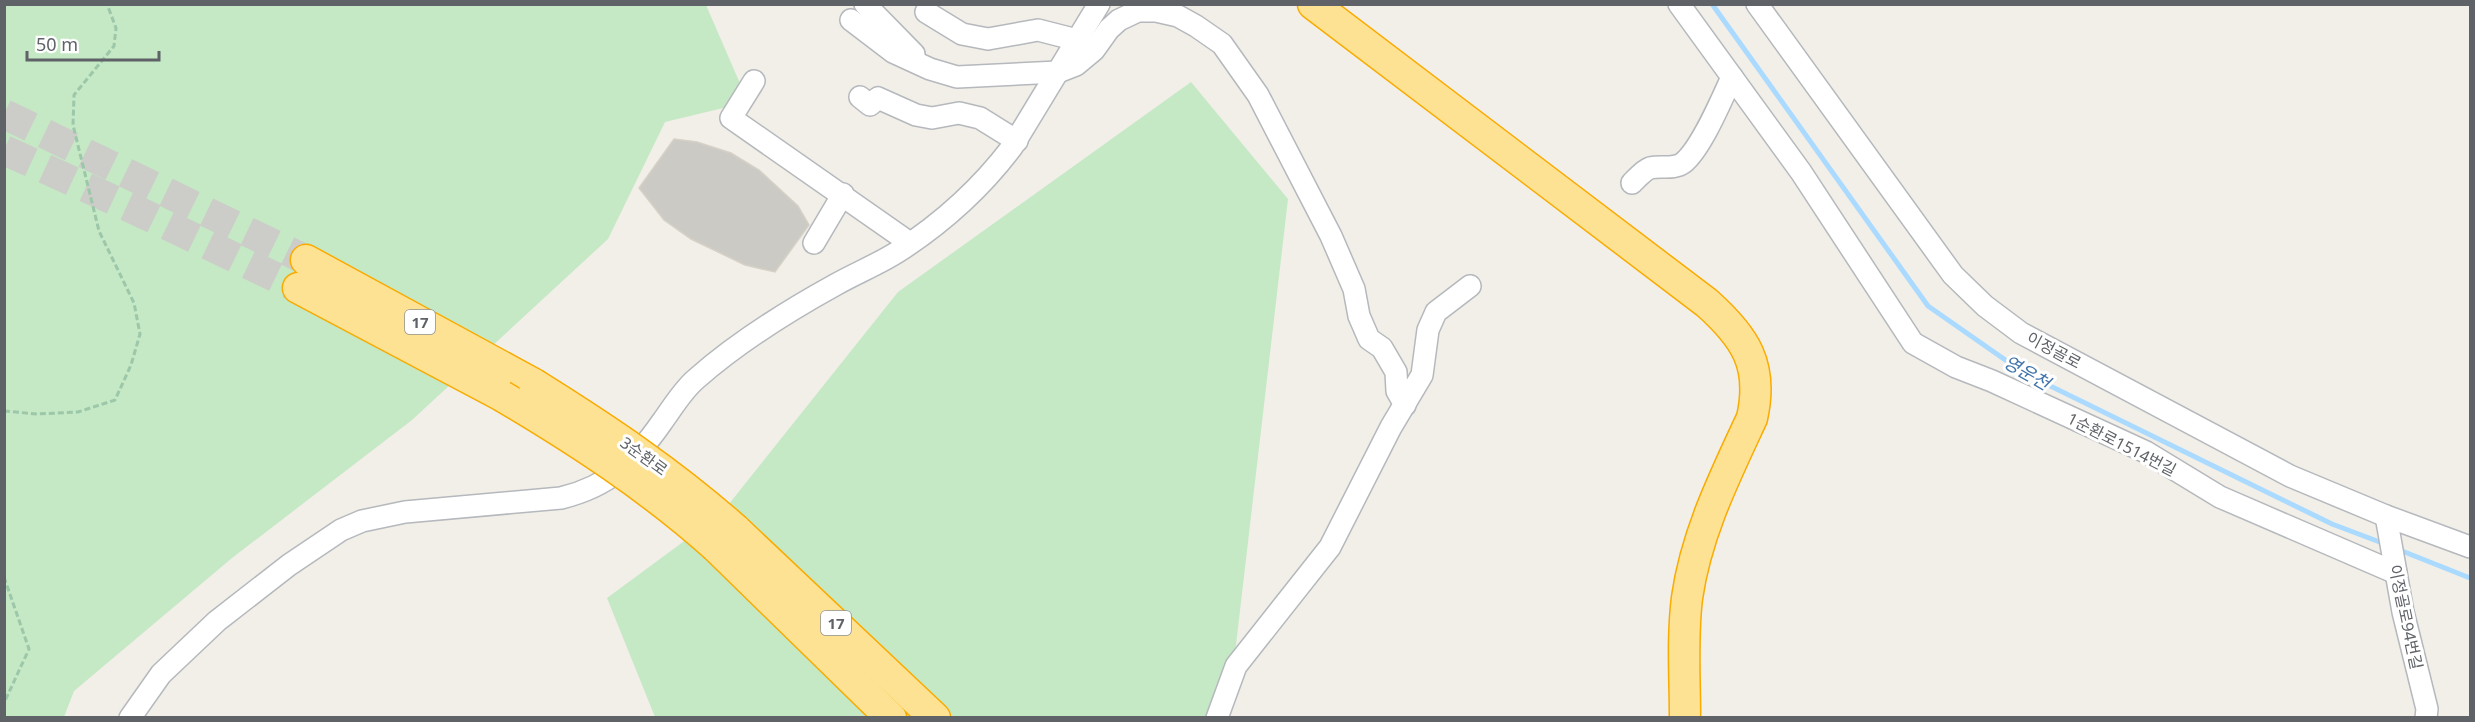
<svg xmlns="http://www.w3.org/2000/svg" width="2475" height="722" font-family="'Noto Sans','Noto Sans KR',sans-serif">
	<style>
		.green { fill: #c5e8c5 }
		.lines { fill: none; stroke-linecap: round; stroke-linejoin: round }
		.stream { stroke: #aadaff; stroke-width: 5 }
		.building { fill: #cccac5; stroke: #d6d1c6; stroke-width: 1.5 }
		.highway-tunnel { stroke: #ccccc8; stroke-width: 30; stroke-dasharray: 30 15; stroke-linecap: butt }
		.minor-casing { stroke: #b5b8bc; stroke-width: 24 }
		.highway-casing { stroke: #f9ab00; stroke-width: 33 }
		.path { stroke: #9cc7a9; stroke-width: 3; stroke-dasharray: 6 3; stroke-linecap: butt }
		.minor { stroke: #fff; stroke-width: 21 }
		.highway { stroke: #fde293; stroke-width: 30 }
		.highway-bridge-casing { stroke: #f9ab00; stroke-width: 33; stroke-linecap: butt }
		.highway-bridge { stroke: #fde293; stroke-width: 30 }
		.labels { text-anchor: middle; dominant-baseline: central; stroke-width: 6; stroke-linejoin: round; paint-order: stroke }
		.shield { fill: #fff; stroke: #8f9295; stroke-width: 1.5 }
		.shield-label { font-size: 15px; font-weight: bold; fill: #5f6368 }
		.street-label { font-size: 16px; fill: #5f6368; stroke: #fff }
		.water-label { font-size: 18px; font-style: italic; fill: #4174aa; stroke: #fff }
	</style>
	<rect width="100%" height="100%" fill="#f1efe8"/>
	<g class="green">
		<polygon points="4,5 706,5 748,102 665,122 608,239 412,420 232,558 74,691 64,717 5,717"/>
		<polygon points="1191,82 1288,199 1232,679 1209,717 655,717 607,598 721,514 898,292"/>
	</g>
	<g class="lines">
		<g class="stream">
			<polyline points="1712,4 1928,306 2024,373 2332,524 2385,544"/>
			<polyline points="2397,549 2470,578"/>
		</g>
	</g>
	<polygon class="building" points="674,139 697,142 731,153 759,170 798,206 809,225 775,272 745,265 691,239 664,220 639,188"/>
	<g class="lines">
		<g class="highway-tunnel">
			<polyline points="4,114 306,260"/>
			<polyline points="4,150 144,214 298,288"/>
		</g>
		<defs>
			<g id="minor">
				<polyline points="865,4 914,54"/>
				<polyline points="1679,4 1801,172 1913,343 1956,367 1992,381 2146,452 2220,497 2396,573"/>
				<polyline points="1757,4 1953,275 1985,306 2021,333 2290,476 2386,516 2470,547"/>
				<polyline points="926,12 962,34 988,39 1038,30 1077,40"/>
				<polyline points="851,20 893,52 930,69 957,77 1058,72 1076,65 1094,50 1109,29 1119,20 1138,11 1156,11 1178,16 1196,26 1222,44 1258,95 1331,236 1354,289 1359,316 1369,339 1382,348 1396,372 1397,391 1405,405"/>
				<polyline points="754,81 731,118 910,243"/>
				<polyline points="860,97 870,105 878,98 916,115 932,118 959,113 980,118 1017,141"/>
				<path d="M1632 183C1637 178 1644 170 1650 168 1661 165 1673 170 1683 163 1701 149 1722 99 1732 77"/>
				<polyline points="814,243 843,194"/>
				<polyline points="2386,516 2403,612 2427,709 2426,718"/>
				<path d="M130 718 161 674 217 621 289 565 341 530 362 521 405 512 561 498C610 486 634 462 662 422 673 407 682 391 696 379 738 342 786 312 835 285 856 273 879 264 899 251 942 223 981 188 1012 147L1099 4"/>
				<polyline points="1217,718 1236,666 1330,547 1391,427 1422,375 1428,330 1436,312 1470,286"/>
			</g>
			<g id="highway">
				<path d="M1313 4 1707 303C1745 337 1764 365 1752 418 1725 476 1696 534 1687 598 1682 638 1685 678 1685 718"/>
				<polyline points="306,260 534,384"/>
				<polyline points="298,288 502,396"/>
				<polyline points="735,529 935,718"/>
				<polyline points="716,547 891,718"/>
			</g>
		</defs>
		<use href="#minor" class="minor-casing"/>
		<use href="#highway" class="highway-casing"/>
		<g class="path">
			<polyline points="4,411 37,414 78,412 115,400 131,365 140,334 134,303 99,231 73,125 74,95 114,46 116,28 107,4"/>
			<polyline points="4,577 29,649 4,703"/>
		</g>
		<use href="#minor" class="minor"/>
		<use href="#highway" class="highway"/>
		<defs>
			<g id="highway-bridge">
				<path d="M534 384C606 429 672 473 735 529"/>
				<path d="M502 396C578 441 650 488 716 547"/>
			</g>
		</defs>
		<use href="#highway-bridge" class="highway-bridge-casing"/>
		<use href="#highway-bridge" class="highway-bridge"/>
	</g>
	<g class="labels">
		<g class="shield">
			<rect x="405" y="310" width="30" height="24" rx="4.5"/>
			<rect x="821" y="611" width="30" height="24" rx="4.5"/>
		</g>
		<g class="shield-label">
			<text x="420" y="322">17</text>
			<text x="836" y="623">17</text>
		</g>
		<g class="street-label">
			<text transform="translate(2054 350) rotate(28)">이정골로</text>
			<text transform="translate(2122 444) rotate(27)">1순환로1514번길</text>
			<text transform="translate(644 456) rotate(36)">3순환로</text>
			<text transform="translate(2406 617) rotate(78)">이정골로94번길</text>
		</g>
		<g class="water-label">
			<text transform="translate(2027 372) rotate(30)">영운천</text>
		</g>
	</g>
	<rect width="2475" height="722" fill="none" stroke="#5f6368" stroke-width="12"/>
	<path d="M27 51v9h132v-9" fill="none" stroke="#5f6368" stroke-width="3"/>
	<text x="36" y="51" font-size="18" fill="#5f6368" stroke="#ffffff" stroke-width="4.5" paint-order="stroke">50 m</text>
</svg>
